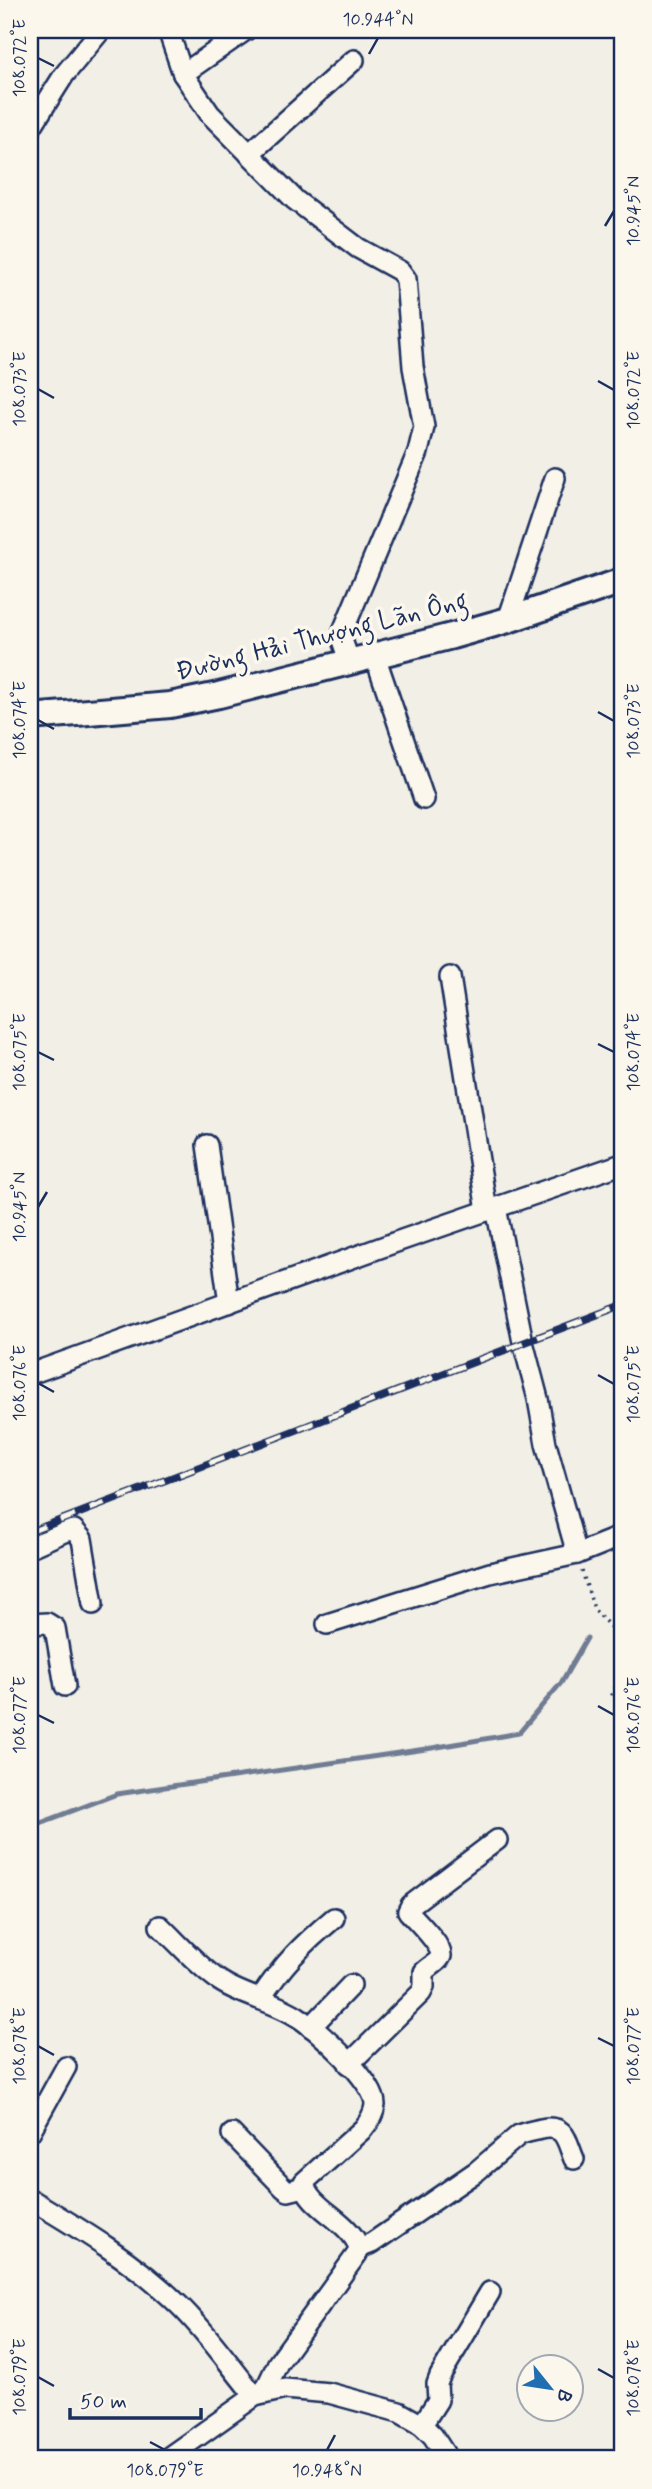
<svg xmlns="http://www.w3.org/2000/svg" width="652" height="2489" font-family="Mynerve,sans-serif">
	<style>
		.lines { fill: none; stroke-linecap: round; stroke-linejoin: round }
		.stream { stroke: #707b93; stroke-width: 5 }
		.minor-casing { stroke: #1b2f5e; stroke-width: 24 }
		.tertiary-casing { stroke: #1b2f5e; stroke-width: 30 }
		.path { stroke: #1b2f5e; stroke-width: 3.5; stroke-dasharray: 2 5; stroke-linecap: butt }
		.minor { stroke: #fbf7ec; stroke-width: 19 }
		.tertiary { stroke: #fbf7ec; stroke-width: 24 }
		.rail-casing { stroke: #1b2f5e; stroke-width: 8 }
		.rail { stroke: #fbf7ec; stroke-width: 5; stroke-dasharray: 16; stroke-linecap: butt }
		.ticks { fill: none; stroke: #1b2f5e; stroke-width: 2.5 }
		.labels { text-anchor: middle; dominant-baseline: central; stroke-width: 7; stroke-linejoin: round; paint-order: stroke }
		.street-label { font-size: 26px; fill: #1b2f5e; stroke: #fbf7ec }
		.neatline { fill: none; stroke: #1b2f5e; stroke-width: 2.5 }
		.ticks-label { font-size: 18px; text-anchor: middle; fill: #1b2f5e }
	</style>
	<rect width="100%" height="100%" fill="#f2efe6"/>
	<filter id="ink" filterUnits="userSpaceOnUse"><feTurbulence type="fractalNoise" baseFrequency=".0143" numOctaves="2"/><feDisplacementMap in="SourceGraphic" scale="14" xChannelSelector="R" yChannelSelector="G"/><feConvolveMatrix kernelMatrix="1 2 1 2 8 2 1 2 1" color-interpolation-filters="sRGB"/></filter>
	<g filter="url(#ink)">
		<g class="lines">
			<polyline class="stream" points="30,1827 117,1794 426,1749 519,1733 561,1683 587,1638"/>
			<defs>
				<g id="minor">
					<polyline points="168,30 183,74 210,114 295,200 358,248 400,271 406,279 413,367 424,427 418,452 343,631 343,643 350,663"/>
					<polyline points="183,74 246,30"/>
					<polyline points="30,129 64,75 101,30"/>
					<polyline points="249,154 354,60"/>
					<polyline points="508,620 555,478"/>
					<polyline points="375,656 424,799"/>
					<polyline points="450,977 487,1211"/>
					<polyline points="207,1145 229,1303"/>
					<polyline points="496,1208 523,1342 538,1399 546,1444 577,1554"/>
					<polyline points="30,1374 399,1241 622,1164"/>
					<polyline points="30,1547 66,1531 74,1530 82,1539 93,1604"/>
					<polyline points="30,1624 47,1623 55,1628 65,1686"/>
					<polyline points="327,1624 490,1573 577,1554 622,1536"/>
					<path d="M160 1926C179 1944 198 1966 220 1981 244 1997 274 2001 298 2017 317 2029 376 2082 375 2105 374 2114 368 2123 363 2129L304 2182C307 2207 351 2221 359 2248L357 2254 278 2363 264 2392"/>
					<path d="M260 1999C284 1963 301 1946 334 1918"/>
					<polyline points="311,2027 351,1985"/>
					<path d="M349 2064 421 1993 424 1987V1972C429 1967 439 1962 441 1956 443 1946 415 1919 408 1911L411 1905 497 1840"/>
					<polyline points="30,2132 66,2067"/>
					<polyline points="232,2134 284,2188 288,2191 304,2187"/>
					<path d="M30 2199C82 2230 135 2262 179 2305 207 2332 230 2366 255 2396"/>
					<path d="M359 2248 372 2243 477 2171 519 2135C526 2132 533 2131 541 2129 566 2124 566 2140 574 2159"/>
					<polyline points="422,2425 438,2400 437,2384 440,2376 490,2292"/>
					<polyline points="166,2459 255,2396 285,2389 329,2393 399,2412 422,2425 433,2436 448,2459"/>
				</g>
				<polyline id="tertiary" points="30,717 170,705 219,695 452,636 508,620 622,581"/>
			</defs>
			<use href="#minor" class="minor-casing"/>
			<use href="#tertiary" class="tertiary-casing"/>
			<g class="path">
				<polyline points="582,1571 594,1609 622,1640"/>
				<polyline points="611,1695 622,1677"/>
			</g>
			<use href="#minor" class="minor"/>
			<use href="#tertiary" class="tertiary"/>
			<defs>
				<polyline id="rail" points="30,1532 622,1305"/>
			</defs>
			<use href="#rail" class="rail-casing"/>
			<use href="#rail" class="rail"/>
		</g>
	</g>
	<path class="ticks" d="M369 54 378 38M38 58 54 66M605 226 614 211M598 381 614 390M38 389 54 398M598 712 614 721M38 720 54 729M598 1044 614 1052M38 1052 54 1060M38 1207 47 1192M598 1375 614 1384M38 1383 54 1392M598 1706 614 1715M38 1715 54 1723M598 2038 614 2046M38 2046 54 2055M598 2369 614 2378M38 2377 54 2386M150 2442 165 2450M327 2450 335 2435"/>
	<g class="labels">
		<g class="street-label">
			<text transform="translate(322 637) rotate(-14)">Đường Hải Thượng Lãn Ông</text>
		</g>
	</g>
	<rect width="652" height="2489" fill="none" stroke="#fbf7ec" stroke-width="77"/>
	<g transform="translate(550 2388) rotate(120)"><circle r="33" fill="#fbf7ec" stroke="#a1a7b3" stroke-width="2"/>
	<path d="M0-5L12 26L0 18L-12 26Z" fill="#1f6fb2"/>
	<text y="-10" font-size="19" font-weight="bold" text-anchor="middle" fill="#1b2f5e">B</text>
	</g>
	<path d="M70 2408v10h131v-10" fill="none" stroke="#1b2f5e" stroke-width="3.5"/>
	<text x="80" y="2408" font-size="21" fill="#1b2f5e" stroke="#fbf7ec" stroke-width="5" paint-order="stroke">50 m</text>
	<rect x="38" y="38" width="576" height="2412" class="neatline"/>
	<g class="ticks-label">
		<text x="378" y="25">10.944°N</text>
		<text transform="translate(19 58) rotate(-90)" y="6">108.072°E</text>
		<text transform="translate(633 211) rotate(-90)" y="6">10.945°N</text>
		<text transform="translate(19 389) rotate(-90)" y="6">108.073°E</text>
		<text transform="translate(633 390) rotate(-90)" y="6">108.072°E</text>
		<text transform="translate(19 720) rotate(-90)" y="6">108.074°E</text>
		<text transform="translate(633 721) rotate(-90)" y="6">108.073°E</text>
		<text transform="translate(19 1052) rotate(-90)" y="6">108.075°E</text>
		<text transform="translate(633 1052) rotate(-90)" y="6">108.074°E</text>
		<text transform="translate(19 1207) rotate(-90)" y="6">10.945°N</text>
		<text transform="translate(19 1383) rotate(-90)" y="6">108.076°E</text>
		<text transform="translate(633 1384) rotate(-90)" y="6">108.075°E</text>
		<text transform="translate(19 1715) rotate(-90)" y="6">108.077°E</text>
		<text transform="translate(633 1715) rotate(-90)" y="6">108.076°E</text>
		<text transform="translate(19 2046) rotate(-90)" y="6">108.078°E</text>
		<text transform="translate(633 2046) rotate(-90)" y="6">108.077°E</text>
		<text transform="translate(19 2377) rotate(-90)" y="6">108.079°E</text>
		<text transform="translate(633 2378) rotate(-90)" y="6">108.078°E</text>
		<text x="165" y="2476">108.079°E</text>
		<text x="327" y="2476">10.948°N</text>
	</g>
</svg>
